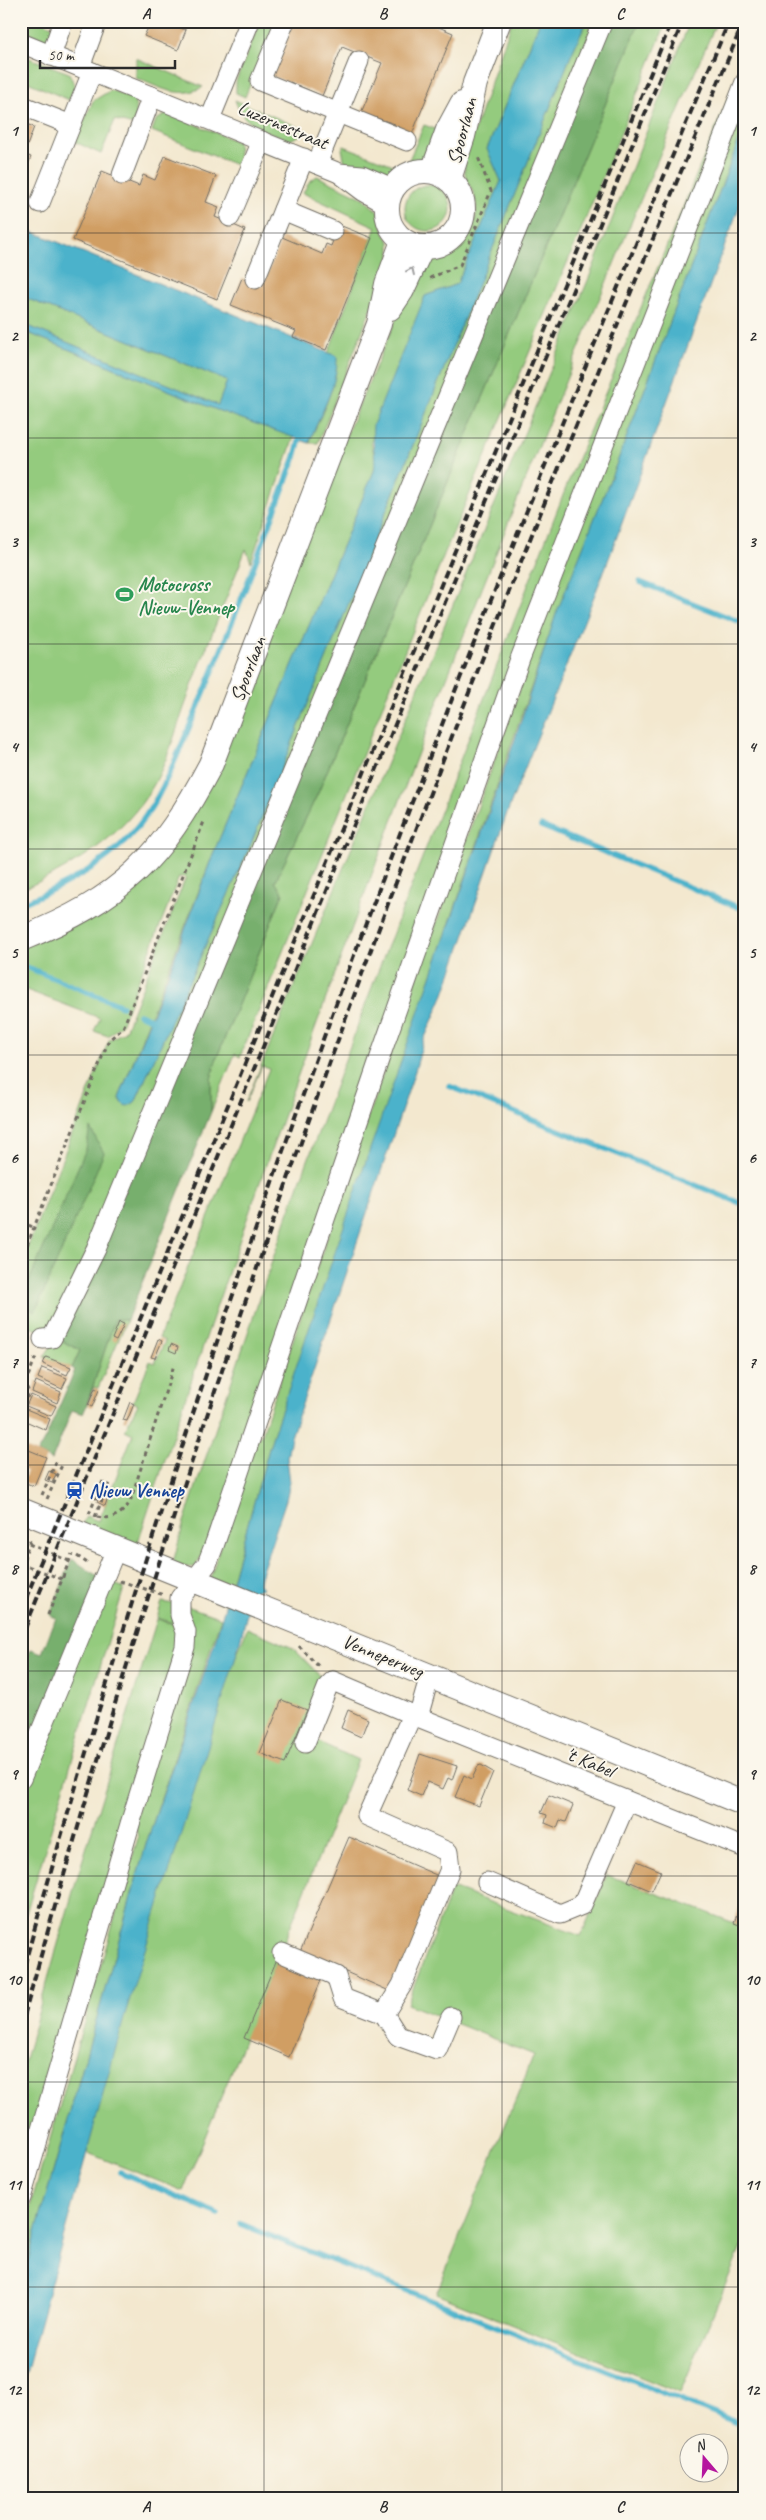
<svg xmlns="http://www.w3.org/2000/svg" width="766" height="2520" font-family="Caveat,sans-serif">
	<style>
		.green { fill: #94cb7e; stroke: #607b54 }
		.forest { fill: #77af6d; stroke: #516d4c }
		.water { fill: #4cb2cb; stroke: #3c6e7b }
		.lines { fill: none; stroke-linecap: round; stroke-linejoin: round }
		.stream { stroke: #4cb2cb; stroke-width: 5.5 }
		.building { fill: #d09e64 }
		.minor-casing { stroke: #716d64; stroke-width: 21 }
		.major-casing { stroke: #716d64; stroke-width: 26 }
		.path { stroke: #716d64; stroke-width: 3; stroke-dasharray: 4 4; stroke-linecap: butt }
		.minor { stroke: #fff; stroke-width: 19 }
		.major { stroke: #fff; stroke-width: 24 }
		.rail { stroke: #2b2b2b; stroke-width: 4; stroke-dasharray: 8 4; stroke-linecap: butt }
		.oneway { stroke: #a0a0a0 }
		.grid { fill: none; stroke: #2b2b2b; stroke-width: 1; stroke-opacity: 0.55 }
		.labels { text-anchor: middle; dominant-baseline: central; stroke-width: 4; stroke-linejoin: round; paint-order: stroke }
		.street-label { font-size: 20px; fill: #2b2b2b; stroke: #fbf7ec }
		.leisure-label { font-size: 20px; font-weight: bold; fill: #27864d; stroke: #fbf7ec; text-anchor: start }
		.transit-label { font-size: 20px; font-weight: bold; fill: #164399; stroke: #fbf7ec; text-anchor: start }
		.neatline { fill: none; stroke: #2b2b2b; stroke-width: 2 }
		.grid-label { font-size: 16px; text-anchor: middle; font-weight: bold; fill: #2b2b2b }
	</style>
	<rect width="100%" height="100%" fill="#fbf7ec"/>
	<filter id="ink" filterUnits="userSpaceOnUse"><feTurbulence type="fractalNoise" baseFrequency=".02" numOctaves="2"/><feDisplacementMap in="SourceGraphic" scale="10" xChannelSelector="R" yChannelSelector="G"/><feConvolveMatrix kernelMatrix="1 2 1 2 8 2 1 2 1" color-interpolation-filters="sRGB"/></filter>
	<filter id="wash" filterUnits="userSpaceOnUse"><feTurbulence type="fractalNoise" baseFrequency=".0096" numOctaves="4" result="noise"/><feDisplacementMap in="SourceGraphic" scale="20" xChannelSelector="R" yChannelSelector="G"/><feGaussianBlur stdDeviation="1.12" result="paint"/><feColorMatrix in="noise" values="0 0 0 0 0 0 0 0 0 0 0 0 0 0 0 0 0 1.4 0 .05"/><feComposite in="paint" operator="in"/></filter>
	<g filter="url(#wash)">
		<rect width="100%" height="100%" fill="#f3e8cf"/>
		<g class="green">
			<polygon points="21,21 41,21 54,27 48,41 21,29"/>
			<polygon points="260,21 276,21 245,97 236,93 236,81"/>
			<path d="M512 21H540L487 149 501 181 457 284 425 296 371 442 376 461 374 471 213 854 119 1098 135 1102 251 844 572 53 587 21H599L139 1136 49 1335 21 1323V1264L109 1040 125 1031 186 877H179L121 1025 108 1036 94 1031 100 1018 21 988V948L124 898 168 855 214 778 335 461 419 266C448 254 484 237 475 198 474 192 469 186 467 180 464 174 465 167 464 161Z"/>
			<polygon points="640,21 667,21 576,242 450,540 240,1057 235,1054 211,1112 211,1079 217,1057 283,893 275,882 318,793"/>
			<path d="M690 21H717C501 521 304 1030 136 1548L82 1525 86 1516 99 1521 133 1434 125 1430 138 1404 133 1402 150 1361 155 1363 165 1341 159 1338 269 1069 262 1066 246 1102 591 273Z"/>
			<polygon points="21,55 69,73 75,86 69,100 21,79"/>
			<path d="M136 58 203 87C179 100 159 87 136 78Z"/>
			<polygon points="745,58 745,67 625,372 210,1542 195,1567 184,1567 173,1563 184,1522 287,1217 370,992 567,485"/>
			<polygon points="111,90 134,99 137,114 133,125 115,120 101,154 75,142 93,101"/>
			<polygon points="745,99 745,124 616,465 556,615 272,1438 231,1584 210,1579 251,1447 262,1434 358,1144 526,672 526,661"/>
			<path d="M235 100 305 130 303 134 290 140C265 130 244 128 235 100Z"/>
			<polygon points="168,113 238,142 239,155 236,165 152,131 156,120"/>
			<polygon points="424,125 441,131 428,155 393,171 372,170 345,163 342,149 344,146 396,166 408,162"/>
			<path d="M317 176 363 198 378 212 384 233 390 242V261L318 443H309C318 420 343 377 334 355L328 353 376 227 303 193 309 182Z"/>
			<circle cx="428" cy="208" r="23"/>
			<polygon points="21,296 227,381 218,405 21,323"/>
			<path d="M21 330 217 410 294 437 251 562 246 549C227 596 208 643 190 691 182 713 175 736 166 759 141 825 83 863 21 890Z"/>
			<polygon points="115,1319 127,1320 98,1388 94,1387 86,1407"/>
			<polygon points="56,1338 80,1350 72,1368 44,1357"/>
			<polygon points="108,1581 124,1588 21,1930 21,1789 98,1597"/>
			<polygon points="162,1602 174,1604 174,1623 157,1618"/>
			<polygon points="187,1606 221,1618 147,1841 21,2285 21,2238 138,1838 135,1824"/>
			<polygon points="157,1619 173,1624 180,1635 21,2176 21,2073 74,1888"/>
			<polygon points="247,1628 293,1648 327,1683 310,1738 358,1760 183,2191 78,2149 183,1797"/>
			<polygon points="607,1875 745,1927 745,2238 680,2393 436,2294 534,2055 407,2004 452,1888 581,1936"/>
		</g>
		<g class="forest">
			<polygon points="606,21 640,21 318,793 275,882 283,893 217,1057 211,1079 211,1112 127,1320 115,1319 86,1407 83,1414 72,1410 52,1460 37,1453 46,1437 75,1370 72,1368 80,1350 56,1338"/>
			<polygon points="90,1128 104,1153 35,1312 21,1303 21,1300 86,1149"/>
			<polygon points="72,1559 99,1577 21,1769 21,1672 31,1649 42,1653 56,1618 50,1615"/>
		</g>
		<g class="water">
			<path d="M540 21H587L572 53 251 844 135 1102 128 1106 124 1105 119 1098 173 962 213 854 374 471C377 456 371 442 373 425L425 296 457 284 501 181 487 149Z"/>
			<polygon points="745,124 745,191 605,569 507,813 444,994 423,1042 415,1071 291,1437 287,1458 290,1482 286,1500 260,1577 259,1584 262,1588 256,1590 251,1598 237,1653 126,2011 21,2391 21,2285 147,1841 214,1645 272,1438 370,1149 514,742 556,614 616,465"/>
			<path d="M21 227 334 355 337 357C338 386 319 416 309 443L217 410 21 330V323L218 405 227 381 21 296Z"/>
		</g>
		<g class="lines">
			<g class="stream">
				<polyline points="640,582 745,624"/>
				<polyline points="541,826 745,910"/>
				<path d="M21 904C65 885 109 864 139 825 165 792 178 751 195 714 231 629 263 543 295 457L301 434"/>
				<polyline points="21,967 24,966 122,1006"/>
				<polyline points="139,1014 158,1022"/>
				<polyline points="449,1086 745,1205"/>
				<polyline points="21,1348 28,1351"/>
				<polyline points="120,2172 218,2214"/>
				<polyline points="241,2224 745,2426"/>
			</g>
		</g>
		<g id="blocks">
			<g class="building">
				<polygon points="132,21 183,21 180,28 186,30 178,50 144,36 148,28"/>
				<polygon points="293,21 424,21 453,33 412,134 394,126 395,124 361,113 382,63 342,47 322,96 290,82 290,83 271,76"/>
				<polygon points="21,122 34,127 24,154 31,157 21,181"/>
				<polygon points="165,156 216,176 206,202 219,207 215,217 245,230 217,299 73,240 102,171 139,186 143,175 155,180"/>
				<polygon points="339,225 372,238 326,350 293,337 296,331 231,305 242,278 262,287 282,237 322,254 326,244 331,246"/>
				<polygon points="119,1322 124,1324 116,1341 112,1339"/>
				<polygon points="158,1339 162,1341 155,1358 151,1357"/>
				<polygon points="171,1344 178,1347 176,1353 169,1350"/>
				<polygon points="46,1357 71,1367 67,1375 43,1364"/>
				<polygon points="42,1368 67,1378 62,1389 38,1378"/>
				<polygon points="36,1381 61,1392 57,1403 32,1392"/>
				<polygon points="95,1388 99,1390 92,1407 88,1405"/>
				<polygon points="31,1395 56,1406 51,1416 26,1406"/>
				<polygon points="130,1402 134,1404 127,1421 123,1420"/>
				<polygon points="26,1409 50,1419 46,1430 21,1419"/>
				<polygon points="24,1448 46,1457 34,1486 23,1482 27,1471 21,1469 21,1456"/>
				<polygon points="49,1471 56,1474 52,1483 45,1480"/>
				<polygon points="101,1494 108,1497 105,1506 97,1502"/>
				<polygon points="282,1700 307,1710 285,1763 260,1753"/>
				<polygon points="348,1710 368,1719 361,1737 341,1728"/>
				<polygon points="420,1754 457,1766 452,1780 448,1778 443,1789 427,1782 421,1796 407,1790"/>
				<polygon points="481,1765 493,1772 479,1806 455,1797 464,1775 472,1779 478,1766"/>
				<polygon points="549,1795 573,1805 566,1822 560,1820 557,1828 545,1823 547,1815 541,1813"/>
				<polygon points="349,1837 443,1878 394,1993 300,1952"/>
				<polygon points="637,1861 661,1871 652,1891 628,1881"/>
				<polygon points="745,1891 745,1923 742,1926 734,1923"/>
				<polygon points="277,1959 322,1978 289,2057 244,2038"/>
			</g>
		</g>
	</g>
	<g filter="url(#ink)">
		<use href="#blocks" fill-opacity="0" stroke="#716d64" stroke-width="1"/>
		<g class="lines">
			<defs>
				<g id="minor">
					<polyline points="285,21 260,81 407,141"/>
					<polyline points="21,43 339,173 363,191 386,204"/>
					<polyline points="51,56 63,21"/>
					<polyline points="80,67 97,21"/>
					<polyline points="21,105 71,125"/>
					<polyline points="210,119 250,21"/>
					<polyline points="317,164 359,61"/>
					<polyline points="339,173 362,175 392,188"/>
					<polyline points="122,175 152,96"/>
					<polyline points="40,203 92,72"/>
					<polyline points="283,210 333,231"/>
					<polyline points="230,217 262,141"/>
					<polyline points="255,279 304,158"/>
					<polyline points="43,1339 52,1338 96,1249 603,21"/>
					<polyline points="418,1717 430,1675"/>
					<polyline points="305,1743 328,1686 333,1681 418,1717 745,1848"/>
					<polyline points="21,1779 116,1549"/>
					<polyline points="487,1882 560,1914 582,1905 627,1801"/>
					<polyline points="282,1953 336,1976 343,1998 384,2014 402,1985 450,1869 448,1852 367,1816 412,1715"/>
					<polyline points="384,2014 398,2036 437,2050 451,2017"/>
					<polyline points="21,2198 130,1824 185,1647 186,1632 180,1615 180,1598 207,1564 215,1543 380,1057 520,659 745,82"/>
				</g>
				<g id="major">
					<circle cx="425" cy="209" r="38"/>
					<polyline points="433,171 448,130 462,104"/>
					<polyline points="449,179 463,136 475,83 499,21"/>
					<polyline points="390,308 402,290 422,247"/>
					<path d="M21 939C123 898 161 859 211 764L379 324 387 284 403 241"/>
					<polyline points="21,1510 745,1804"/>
				</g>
			</defs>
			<use href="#minor" class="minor-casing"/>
			<use href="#major" class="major-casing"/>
			<g class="path">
				<polyline points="430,278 460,265 491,191 478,157"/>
				<polyline points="21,1222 35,1228"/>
				<polyline points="21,1260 109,1040 123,1028 205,819"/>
				<polyline points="21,1413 29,1392 25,1384 37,1354"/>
				<polyline points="42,1495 56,1462"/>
				<polyline points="47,1499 62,1465"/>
				<polyline points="89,1514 103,1481"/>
				<polyline points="95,1517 109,1483"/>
				<path d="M97 1517C112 1520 122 1515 130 1502L174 1365"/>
				<polyline points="30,1540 22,1564 62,1579"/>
				<polyline points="21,1544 29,1544 69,1561"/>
				<polyline points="77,1556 90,1565"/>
				<polyline points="120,1581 164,1595"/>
				<polyline points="48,1615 72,1554"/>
				<polyline points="299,1646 321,1669"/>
			</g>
			<use href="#minor" class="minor"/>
			<use href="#major" class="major"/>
			<g class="rail">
				<polyline points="21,1610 672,21"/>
				<polyline points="21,1638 683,21"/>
				<path d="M21 1977C112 1651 217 1329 333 1012 456 678 591 349 729 21"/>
				<path d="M21 2027C113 1693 220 1363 339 1037 463 694 603 357 744 21"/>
			</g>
		</g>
		<defs><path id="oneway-chevron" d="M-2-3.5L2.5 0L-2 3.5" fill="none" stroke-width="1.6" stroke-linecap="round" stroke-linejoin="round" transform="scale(1.25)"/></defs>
		<use class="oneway" href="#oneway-chevron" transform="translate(411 271) rotate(-65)"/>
	</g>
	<path class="grid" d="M264 21V2499M502 21V2499M21 233H745M21 438H745M21 644H745M21 849H745M21 1055H745M21 1260H745M21 1465H745M21 1671H745M21 1876H745M21 2082H745M21 2287H745"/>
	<defs>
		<symbol id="stadium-bare" viewBox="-9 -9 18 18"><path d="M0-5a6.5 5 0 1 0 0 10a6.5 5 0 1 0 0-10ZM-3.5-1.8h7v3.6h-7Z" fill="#2e9e5b" stroke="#fbf7ec" stroke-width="2.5" paint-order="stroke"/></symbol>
		<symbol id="station-bare" viewBox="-9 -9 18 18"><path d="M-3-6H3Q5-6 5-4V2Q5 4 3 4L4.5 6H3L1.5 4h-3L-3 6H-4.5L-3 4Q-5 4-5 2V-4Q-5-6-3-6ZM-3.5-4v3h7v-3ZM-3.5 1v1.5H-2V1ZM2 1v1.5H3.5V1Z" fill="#1a4fb4" stroke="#fbf7ec" stroke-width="2.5" paint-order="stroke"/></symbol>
	</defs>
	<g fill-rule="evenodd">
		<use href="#stadium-bare" x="112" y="582" width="25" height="25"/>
		<use href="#station-bare" x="62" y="1478" width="25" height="25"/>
	</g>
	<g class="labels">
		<g class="street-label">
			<text transform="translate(283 125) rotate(23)">Luzernestraat</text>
			<text transform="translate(462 131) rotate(-75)">Spoorlaan</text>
			<text transform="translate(248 669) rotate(-69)">Spoorlaan</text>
			<text transform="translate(383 1656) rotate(22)">Venneperweg</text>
			<text transform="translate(590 1762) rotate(22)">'t Kabel</text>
		</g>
		<g class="leisure-label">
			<text x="138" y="584">Motocross<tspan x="138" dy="23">Nieuw-Vennep</tspan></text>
		</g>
		<g class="transit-label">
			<text x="89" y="1490">Nieuw Vennep</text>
		</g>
	</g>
	<rect width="766" height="2520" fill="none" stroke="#fbf7ec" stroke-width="55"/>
	<g transform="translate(704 2458) rotate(341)"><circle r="24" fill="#fbf7ec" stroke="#a8a59f"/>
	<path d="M0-4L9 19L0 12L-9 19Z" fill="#b5179e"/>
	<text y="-8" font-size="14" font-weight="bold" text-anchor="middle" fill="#2b2b2b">N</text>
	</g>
	<path d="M40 60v8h135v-8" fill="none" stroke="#2b2b2b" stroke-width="2.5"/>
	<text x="48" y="60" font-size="15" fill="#2b2b2b" stroke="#fbf7ec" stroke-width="4" paint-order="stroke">50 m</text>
	<rect x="28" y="28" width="710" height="2464" class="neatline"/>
	<g class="grid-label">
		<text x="146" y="19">A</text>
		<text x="383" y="19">B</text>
		<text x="620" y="19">C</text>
		<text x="14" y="136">1</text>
		<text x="752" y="136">1</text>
		<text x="14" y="341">2</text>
		<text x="752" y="341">2</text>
		<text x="14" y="547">3</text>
		<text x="752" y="547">3</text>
		<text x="14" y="752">4</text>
		<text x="752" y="752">4</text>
		<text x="14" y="958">5</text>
		<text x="752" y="958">5</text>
		<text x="14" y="1163">6</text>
		<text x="752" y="1163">6</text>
		<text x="14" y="1368">7</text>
		<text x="752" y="1368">7</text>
		<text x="14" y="1574">8</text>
		<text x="752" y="1574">8</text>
		<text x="14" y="1779">9</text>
		<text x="752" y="1779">9</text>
		<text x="14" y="1985">10</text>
		<text x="752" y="1985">10</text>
		<text x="14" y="2190">11</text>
		<text x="752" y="2190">11</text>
		<text x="14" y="2395">12</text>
		<text x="752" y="2395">12</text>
		<text x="146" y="2512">A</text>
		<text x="383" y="2512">B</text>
		<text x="620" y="2512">C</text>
	</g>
</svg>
